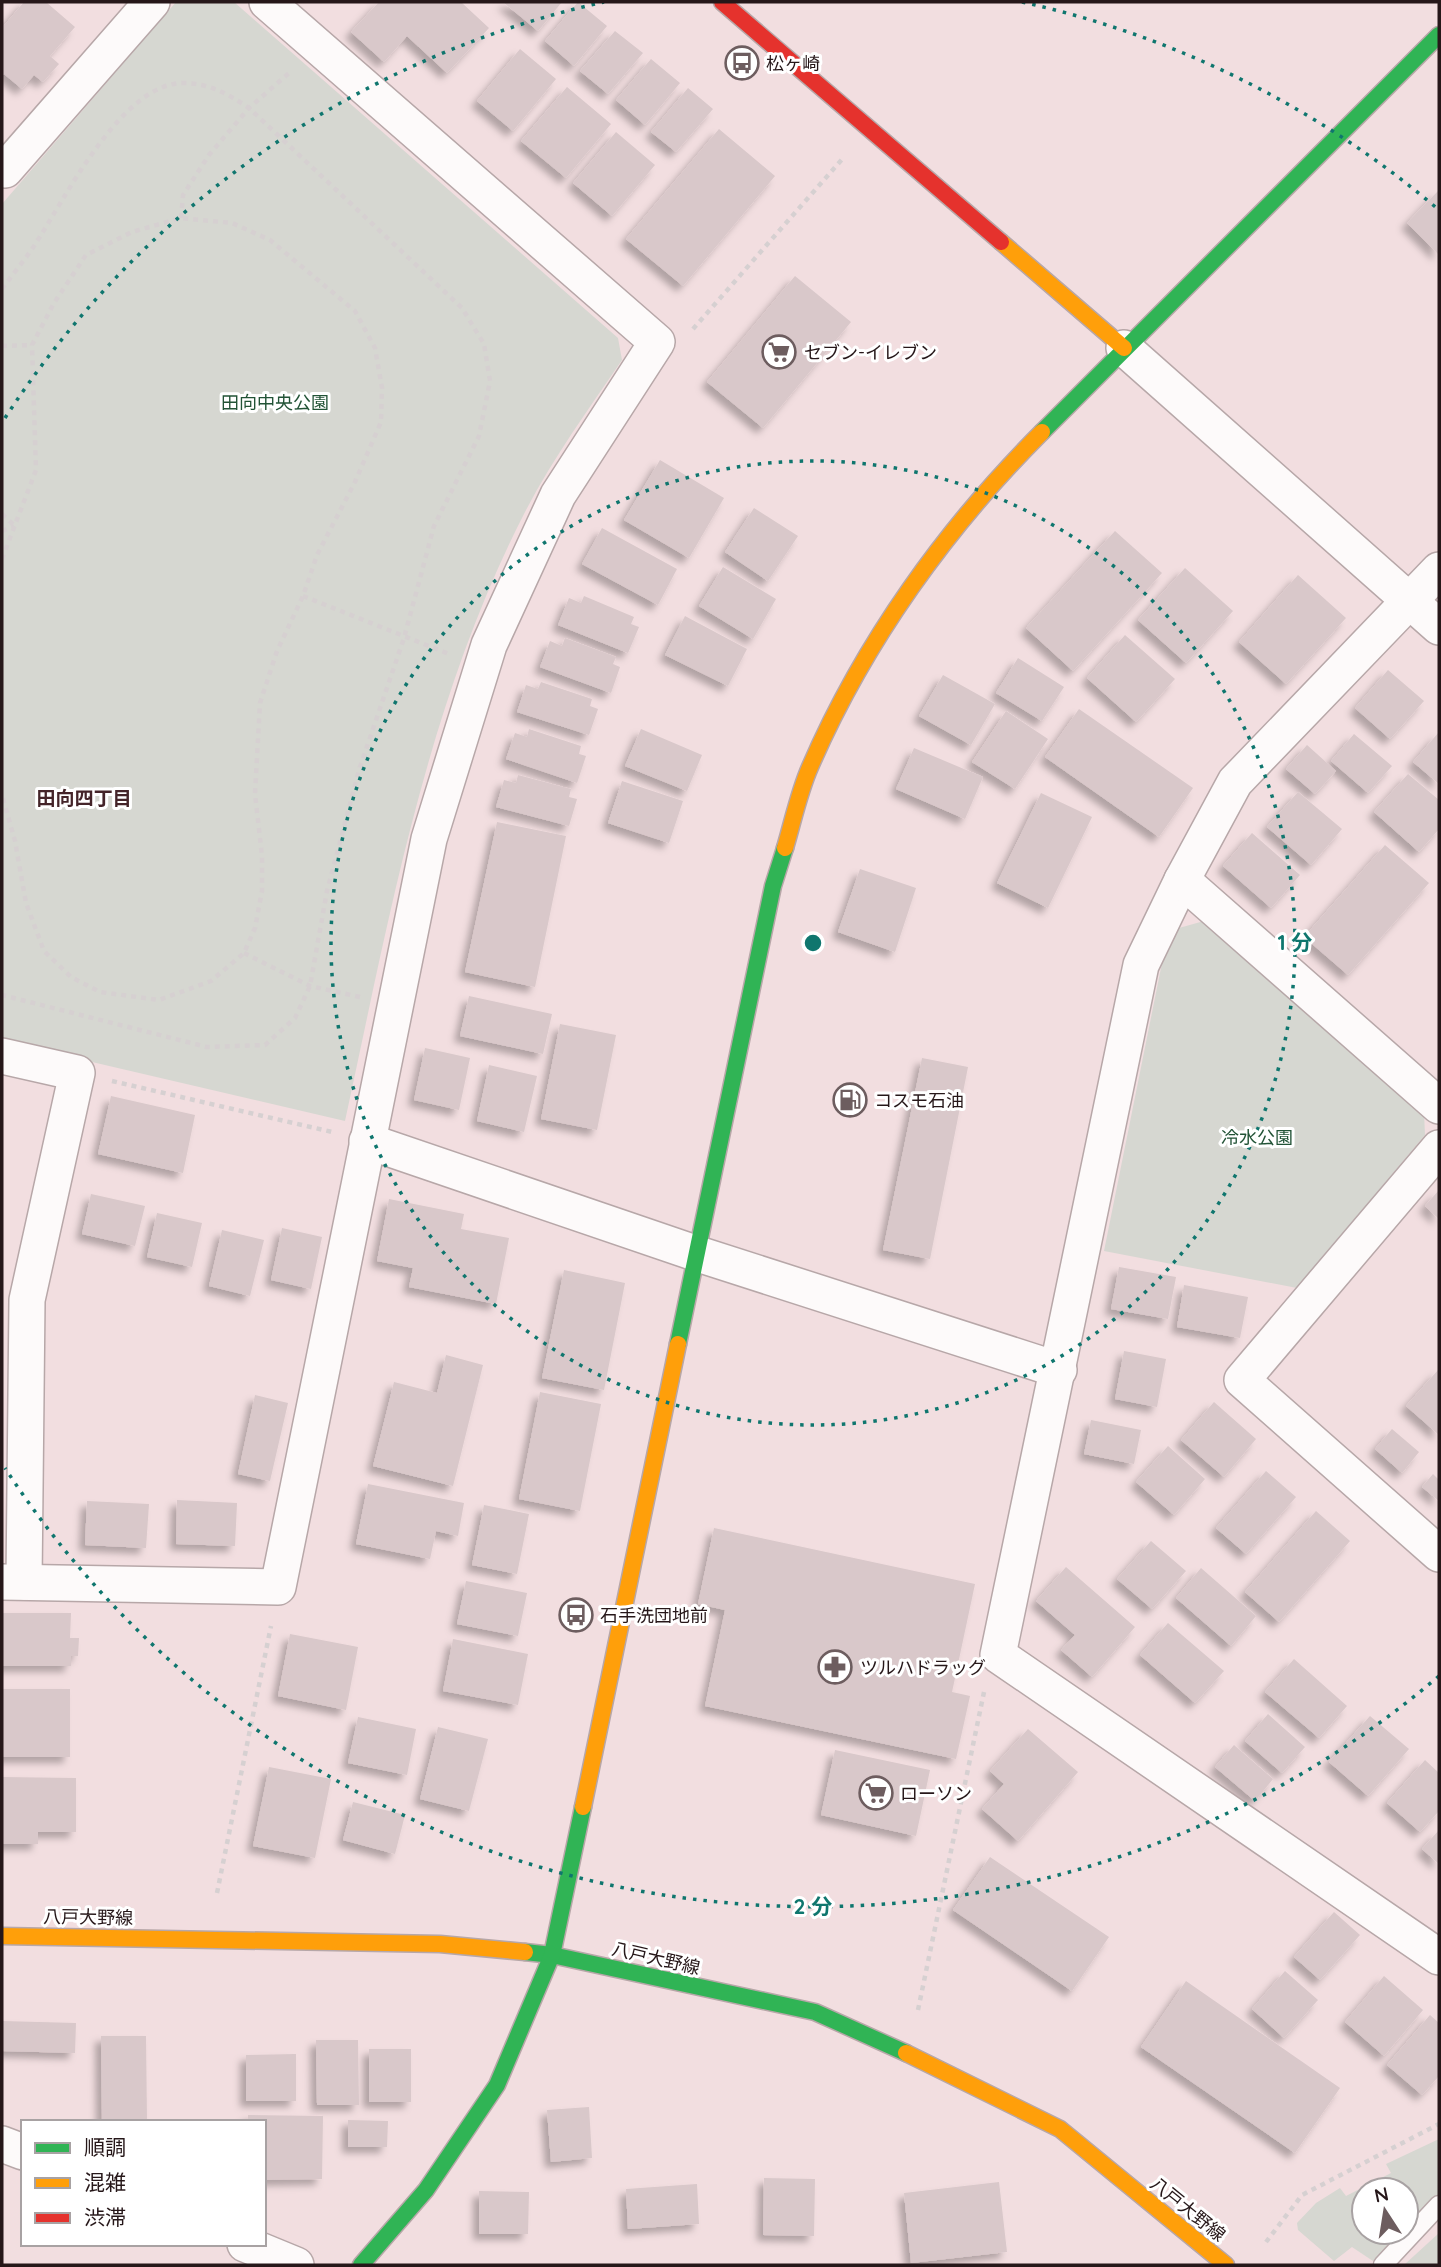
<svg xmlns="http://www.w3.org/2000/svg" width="1441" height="2267" font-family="Quicksand,'Noto Sans JP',sans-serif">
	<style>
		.green { fill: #d6d7d1 }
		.building { fill: #d9c8ca; filter: url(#shadow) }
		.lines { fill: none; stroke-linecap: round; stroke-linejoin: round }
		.lane-casing { stroke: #b7a7a8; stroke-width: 21 }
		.street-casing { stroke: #b7a7a8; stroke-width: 38 }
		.fast-casing { stroke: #b7a7a8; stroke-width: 19 }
		.slow-casing { stroke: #b7a7a8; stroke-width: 19 }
		.jam-casing { stroke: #b7a7a8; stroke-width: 19 }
		.path { stroke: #d6d0d1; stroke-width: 4.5; stroke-dasharray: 5 5; stroke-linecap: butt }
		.lane { stroke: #fdfafa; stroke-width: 18 }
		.street { stroke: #fdfafa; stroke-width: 35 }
		.fast { stroke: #30b455; stroke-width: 16 }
		.slow { stroke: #ff9f0a; stroke-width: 16 }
		.jam { stroke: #e5322d; stroke-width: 16 }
		.ring { fill: none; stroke: #0f766e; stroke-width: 3.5; stroke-dasharray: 3.5 7 }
		.labels { text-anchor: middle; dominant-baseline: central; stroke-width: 6; stroke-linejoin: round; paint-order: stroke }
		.poi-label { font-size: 18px; fill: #261719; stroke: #fff; text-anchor: start }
		.park-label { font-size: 18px; fill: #225336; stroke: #fff }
		.street-label { font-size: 18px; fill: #261719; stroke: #fff }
		.neighbourhood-label { font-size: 19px; font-weight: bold; fill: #442429; stroke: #fff }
		.centre { fill: #0f766e; stroke: #fff; stroke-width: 3.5 }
		.ring-label { font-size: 21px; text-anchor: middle; font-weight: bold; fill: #0f766e; stroke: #fff; stroke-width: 6; stroke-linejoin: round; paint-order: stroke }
	</style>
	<defs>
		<filter id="shadow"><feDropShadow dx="-6" dy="6" stdDeviation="3.5" flood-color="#0004"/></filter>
	</defs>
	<rect width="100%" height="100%" fill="#f2dee0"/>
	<g class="green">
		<path d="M176 2H234L618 338 622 360C588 410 553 458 525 512 427 703 390 914 345 1121L2 1041V204Z"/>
		<polygon points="1204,921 1424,1112 1425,1135 1297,1288 1104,1251 1164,953 1179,928"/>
		<polygon points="1439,2139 1439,2195 1406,2228 1406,2190 1364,2190 1364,2232 1402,2232 1373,2261 1352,2247 1334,2261 1298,2230 1297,2223 1316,2203 1340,2188 1346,2196 1391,2173 1386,2164"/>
		<polygon points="1439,2233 1439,2265 1404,2265"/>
	</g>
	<g class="building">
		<polygon points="24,2 46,2 75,27 50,56 59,64 43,82 34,75 22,89 4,74 2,76 2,28"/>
		<polygon points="379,2 461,2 489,28 447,73 407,36 384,62 351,32"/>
		<polygon points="503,2 562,2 538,31"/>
		<polygon points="578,2 607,26 574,66 545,41"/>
		<polygon points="615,31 643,53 608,94 580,71"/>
		<polygon points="520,49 556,79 513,131 477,101"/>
		<polygon points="651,59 680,83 645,125 616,100"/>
		<polygon points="567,87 611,124 566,178 521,141"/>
		<polygon points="688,88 713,109 676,152 651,132"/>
		<polygon points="719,129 775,176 683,286 626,239"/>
		<polygon points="616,132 655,165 612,216 573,183"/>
		<polygon points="1439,190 1439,255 1407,223"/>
		<polygon points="795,276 851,322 763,428 707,382"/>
		<polygon points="660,460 724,498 689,558 624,520"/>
		<polygon points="754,508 798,536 768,581 725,552"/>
		<polygon points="602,528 677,569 658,605 582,564"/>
		<polygon points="1115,531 1162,573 1073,671 1026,628"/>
		<polygon points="723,567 776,599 753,639 699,606"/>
		<polygon points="1185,568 1233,611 1186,663 1138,620"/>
		<polygon points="1298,575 1346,618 1286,684 1239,642"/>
		<polygon points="584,596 634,617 631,624 639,627 628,653 558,625 569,598 581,603"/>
		<polygon points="685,616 747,649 728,686 665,655"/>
		<polygon points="1125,635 1175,679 1136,722 1087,678"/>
		<polygon points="565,638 616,657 613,664 620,667 611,693 540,667 550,641 562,646"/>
		<polygon points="1018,658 1064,687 1042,721 996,693"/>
		<polygon points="1388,670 1424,701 1390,739 1355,708"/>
		<polygon points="943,675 995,704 971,745 919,716"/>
		<polygon points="541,682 592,699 590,706 598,709 589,735 517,712 526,685 538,689"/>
		<polygon points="1079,709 1193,788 1159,837 1045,757"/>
		<polygon points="1006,711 1048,739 1015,789 972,762"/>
		<polygon points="529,729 581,746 579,754 586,756 577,783 506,759 515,733 527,737"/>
		<polygon points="641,729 702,755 687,791 625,766"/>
		<polygon points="1439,732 1439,784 1413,762"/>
		<polygon points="1354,734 1392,766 1368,793 1331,761"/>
		<polygon points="1307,745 1336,771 1315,794 1286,769"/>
		<polygon points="914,748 983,777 965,819 896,789"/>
		<polygon points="1408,774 1439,800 1439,829 1419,852 1374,812"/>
		<polygon points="518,775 571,789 569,797 577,799 569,826 496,807 504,780 516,783"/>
		<polygon points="622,781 683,801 669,843 608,823"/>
		<polygon points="1298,792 1342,829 1311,865 1267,827"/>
		<polygon points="1041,793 1092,817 1048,908 997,883"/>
		<polygon points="497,822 566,836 535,987 465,972"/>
		<polygon points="1252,833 1300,875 1271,908 1223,866"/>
		<polygon points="1385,845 1429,883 1348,975 1304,937"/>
		<polygon points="860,869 916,888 895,952 838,932"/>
		<polygon points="469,996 552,1014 543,1054 460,1036"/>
		<polygon points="560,1024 616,1035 597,1130 541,1119"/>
		<polygon points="425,1048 470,1058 459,1110 414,1100"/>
		<polygon points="922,1058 968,1067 930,1259 883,1250"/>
		<polygon points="489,1065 537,1076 524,1132 477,1121"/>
		<polygon points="111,1096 195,1115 183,1173 98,1154"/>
		<polygon points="1439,1190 1439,1219 1425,1206"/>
		<polygon points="91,1194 145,1206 135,1246 82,1234"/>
		<polygon points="389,1199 464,1214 461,1229 509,1238 496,1304 409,1287 413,1268 377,1261"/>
		<polygon points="157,1213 202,1223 192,1267 147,1257"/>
		<polygon points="282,1228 322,1237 311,1289 271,1280"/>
		<polygon points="222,1230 264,1240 250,1296 209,1286"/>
		<polygon points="1119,1267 1176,1277 1168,1319 1111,1309"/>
		<polygon points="564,1270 625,1283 604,1390 542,1378"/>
		<polygon points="1184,1285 1248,1297 1240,1338 1177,1327"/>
		<polygon points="1124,1351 1166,1359 1157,1407 1115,1399"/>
		<polygon points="446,1355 483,1365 453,1486 373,1466 394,1382 437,1393"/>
		<polygon points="1439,1369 1439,1435 1406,1406"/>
		<polygon points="540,1392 601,1404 580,1511 519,1499"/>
		<polygon points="255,1395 288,1403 270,1481 238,1474"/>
		<polygon points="1214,1402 1256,1439 1224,1477 1181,1440"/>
		<polygon points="1091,1420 1141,1430 1134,1464 1084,1454"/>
		<polygon points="1392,1429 1419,1452 1402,1473 1375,1449"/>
		<polygon points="1168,1446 1205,1479 1174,1515 1136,1482"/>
		<polygon points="1266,1471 1296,1497 1246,1554 1216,1528"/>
		<polygon points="1433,1474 1439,1480 1439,1501 1422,1487"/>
		<polygon points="368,1484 464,1503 458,1536 436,1531 430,1559 356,1544"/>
		<polygon points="177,1500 237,1503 235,1546 176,1544"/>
		<polygon points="87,1501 149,1504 146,1548 85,1545"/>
		<polygon points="484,1505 529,1514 517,1574 472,1565"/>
		<polygon points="1316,1511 1350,1541 1279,1622 1245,1592"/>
		<polygon points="714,1528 975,1584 952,1692 970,1696 956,1759 705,1706 725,1610 698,1604"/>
		<polygon points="1151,1541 1186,1571 1152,1609 1117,1579"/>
		<polygon points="1066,1567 1135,1627 1092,1677 1061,1650 1075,1635 1036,1601"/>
		<polygon points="1201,1568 1256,1616 1231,1646 1176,1598"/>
		<polygon points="466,1581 527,1593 518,1636 457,1624"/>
		<polygon points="2,1613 71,1613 70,1638 79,1638 78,1656 71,1656 71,1666 2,1666"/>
		<polygon points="1168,1623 1224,1671 1195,1703 1140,1655"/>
		<polygon points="290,1634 358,1647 346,1710 278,1696"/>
		<polygon points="453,1639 528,1654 518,1705 443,1691"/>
		<polygon points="1294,1659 1347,1706 1319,1738 1265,1692"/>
		<rect x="2" y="1689" width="68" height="68"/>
		<polygon points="1268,1714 1305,1747 1282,1773 1245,1741"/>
		<polygon points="1370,1716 1409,1749 1368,1796 1329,1762"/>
		<polygon points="358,1717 416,1729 407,1775 348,1763"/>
		<polygon points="438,1727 488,1739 469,1811 420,1799"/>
		<polygon points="1028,1729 1078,1772 1018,1841 982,1809 1004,1784 990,1771"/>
		<polygon points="1234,1745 1273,1779 1255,1801 1215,1767"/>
		<polygon points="835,1750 930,1770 916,1836 821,1815"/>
		<polygon points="1425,1760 1439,1773 1439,1811 1420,1832 1387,1803"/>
		<polygon points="269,1767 331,1779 315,1858 253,1846"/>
		<polygon points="2,1777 76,1778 76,1832 38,1832 38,1844 2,1844"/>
		<polygon points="353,1802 405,1815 395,1854 343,1840"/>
		<polygon points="1439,1830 1439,1864 1422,1849"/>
		<polygon points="990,1857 1109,1937 1072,1991 953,1910"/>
		<polygon points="1334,1912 1360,1935 1320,1980 1294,1957"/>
		<polygon points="1285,1971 1318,2000 1284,2038 1252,2009"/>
		<polygon points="1384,1976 1423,2010 1384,2056 1345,2022"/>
		<polygon points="1186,1981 1340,2088 1295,2153 1141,2047"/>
		<polygon points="1430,2015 1439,2023 1439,2076 1422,2095 1387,2065"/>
		<polygon points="2,2021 76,2023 75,2053 2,2051"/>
		<polygon points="101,2036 146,2036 147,2122 102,2122"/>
		<polygon points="316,2040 358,2040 359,2105 317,2105"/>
		<rect x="369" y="2049" width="42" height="53"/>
		<polygon points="296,2054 296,2101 246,2101 246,2055"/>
		<polygon points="589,2107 592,2158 551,2162 547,2110"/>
		<polygon points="248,2115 323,2116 322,2179 264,2180 264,2122 248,2122"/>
		<polygon points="348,2120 388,2121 387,2147 348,2147"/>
		<polygon points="764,2178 815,2179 814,2236 763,2235"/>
		<polygon points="999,2182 1007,2252 911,2263 904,2193"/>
		<polygon points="697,2184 699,2224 628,2229 626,2189"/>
		<polygon points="479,2191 529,2192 528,2234 479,2234"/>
	</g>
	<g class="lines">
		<defs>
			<polyline id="lane" points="1383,2265 1439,2205"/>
			<g id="street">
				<polyline points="2,168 5,170 152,2"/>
				<polyline points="1124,348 1439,627"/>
				<polyline points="1439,570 1235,782 1182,880 1141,965 998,1655 1439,1957"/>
				<polyline points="1182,880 1439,1106"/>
				<polyline points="2,1056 77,1073 27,1300 24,1582"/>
				<polyline points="367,1141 695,1253 1059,1370"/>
				<polyline points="1439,1148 1242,1380 1439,1554"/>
				<polyline points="2,1582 278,1587 429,839 489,645 558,495 657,342 267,2"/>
				<polyline points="2,2144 23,2152"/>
				<polyline points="245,2244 296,2265"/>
			</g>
			<g id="fast">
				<polyline points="1042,432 1439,35"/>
				<polyline points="678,1344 773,886 785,848"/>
				<polyline points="525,1952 552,1955 815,2012 906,2053"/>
				<polyline points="361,2265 426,2190 497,2085 552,1955 583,1807"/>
			</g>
			<g id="slow">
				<polyline points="1001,242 1124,348"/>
				<path d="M785 848C793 821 799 792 810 767 864 642 946 528 1042 432"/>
				<polyline points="583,1807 678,1344"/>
				<polyline points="2,1936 440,1944 525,1952"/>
				<polyline points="906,2053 1060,2129 1226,2265"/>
			</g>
			<polyline id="jam" points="722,2 1001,242"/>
		</defs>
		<use href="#lane" class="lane-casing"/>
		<use href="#street" class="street-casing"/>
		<use href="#fast" class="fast-casing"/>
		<use href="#slow" class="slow-casing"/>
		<use href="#jam" class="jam-casing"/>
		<g class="path">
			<polyline points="181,218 183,195 209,155 249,108 289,73"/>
			<path d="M2 289C12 275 24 261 34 246 64 201 122 81 185 83 211 84 228 94 249 108L462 308 484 344 490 381 479 436 434 526 404 638 359 770 327 891 310 986 295 1018 265 1045 207 1047 2 995"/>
			<polyline points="693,329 844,157"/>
			<polyline points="2,346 32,345"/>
			<polyline points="2,514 15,526"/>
			<polyline points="2,531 14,526"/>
			<polyline points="2,559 36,470 32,345 54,303 86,255 132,232 181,218 232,223 270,240 355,311 375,348 382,388 381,422 355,482 317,555 303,596 277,651 260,703 255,794 262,856 262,891 255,928 244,953 211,981 159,1000 100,992 71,977 44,951 26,903 15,841 2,795"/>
			<polyline points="303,596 449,654"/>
			<polyline points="244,953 310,986 360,997"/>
			<polyline points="112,1081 332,1132"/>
			<polyline points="217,1893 271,1626"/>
			<polyline points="918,2010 984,1692"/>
			<polyline points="1266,2242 1302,2195 1439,2124"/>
		</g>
		<use href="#lane" class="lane"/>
		<use href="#street" class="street"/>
		<use href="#fast" class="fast"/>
		<use href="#slow" class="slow"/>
		<use href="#jam" class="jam"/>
	</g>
	<g class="ring">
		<circle cx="813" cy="943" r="482"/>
		<path d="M1439 1676A964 964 0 0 1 5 1468M5 418A964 964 0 0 1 604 2M1022 2A964 964 0 0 1 1439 210"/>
	</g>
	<defs>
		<symbol id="bus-ring" viewBox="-11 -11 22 22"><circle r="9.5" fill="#fff" stroke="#6d5d5f" stroke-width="1.5"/><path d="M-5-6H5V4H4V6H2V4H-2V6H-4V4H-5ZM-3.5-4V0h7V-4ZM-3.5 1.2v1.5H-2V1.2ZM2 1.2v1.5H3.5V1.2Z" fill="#6d5d5f"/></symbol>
		<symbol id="supermarket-ring" viewBox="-11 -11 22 22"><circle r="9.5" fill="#fff" stroke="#6d5d5f" stroke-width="1.5"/><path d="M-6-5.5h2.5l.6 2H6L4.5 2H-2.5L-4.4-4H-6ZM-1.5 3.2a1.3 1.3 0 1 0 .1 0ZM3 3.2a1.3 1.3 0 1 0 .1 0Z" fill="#6d5d5f"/></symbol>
		<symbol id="fuel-ring" viewBox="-11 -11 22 22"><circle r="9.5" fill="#fff" stroke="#6d5d5f" stroke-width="1.5"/><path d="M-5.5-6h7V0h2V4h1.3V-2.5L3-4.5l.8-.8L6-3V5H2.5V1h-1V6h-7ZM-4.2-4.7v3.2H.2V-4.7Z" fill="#6d5d5f"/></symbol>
		<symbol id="pharmacy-ring" viewBox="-11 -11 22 22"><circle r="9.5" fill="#fff" stroke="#6d5d5f" stroke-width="1.5"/><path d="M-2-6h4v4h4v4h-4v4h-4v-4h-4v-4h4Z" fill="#6d5d5f"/></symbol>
	</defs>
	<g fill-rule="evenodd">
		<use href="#bus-ring" x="723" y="44" width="38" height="38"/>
		<use href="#supermarket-ring" x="760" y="333" width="38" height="38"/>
		<use href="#fuel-ring" x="831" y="1081" width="38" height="38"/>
		<use href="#bus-ring" x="557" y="1596" width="38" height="38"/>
		<use href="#pharmacy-ring" x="816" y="1648" width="38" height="38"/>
		<use href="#supermarket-ring" x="857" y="1774" width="38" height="38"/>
	</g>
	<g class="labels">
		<g class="poi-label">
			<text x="766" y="63">松ヶ崎</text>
			<text x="804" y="352">セブン-イレブン</text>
			<text x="874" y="1100">コスモ石油</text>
			<text x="600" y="1615">石手洗団地前</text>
			<text x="860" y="1667">ツルハドラッグ</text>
			<text x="900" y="1793">ローソン</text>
		</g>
		<g class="park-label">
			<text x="275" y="402">田向中央公園</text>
			<text x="1257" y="1137">冷水公園</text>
		</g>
		<g class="street-label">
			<text transform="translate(88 1917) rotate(1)">八戸大野線</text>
			<text transform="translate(656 1958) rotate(13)">八戸大野線</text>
			<text transform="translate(1188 2209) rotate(39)">八戸大野線</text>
		</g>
		<g class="neighbourhood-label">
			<text x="84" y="798">田向四丁目</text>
		</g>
	</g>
	<circle cx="813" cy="943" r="10" class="centre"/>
	<g class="ring-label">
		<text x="1295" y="950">1 分</text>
		<text x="813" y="1914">2 分</text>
	</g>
	<rect width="1441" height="2267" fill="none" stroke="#261719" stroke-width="7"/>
	<rect x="21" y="2120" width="245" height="126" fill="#ffffff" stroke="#a8a2a3" stroke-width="2"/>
	<rect x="35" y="2143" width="35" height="10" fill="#30b455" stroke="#a8a2a3" stroke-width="2"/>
	<text x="84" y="2155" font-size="21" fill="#261719">順調</text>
	<rect x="35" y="2178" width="35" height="10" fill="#ff9f0a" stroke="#a8a2a3" stroke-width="2"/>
	<text x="84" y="2190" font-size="21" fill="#261719">混雑</text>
	<rect x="35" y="2213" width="35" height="10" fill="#e5322d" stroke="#a8a2a3" stroke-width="2"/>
	<text x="84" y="2225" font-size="21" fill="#261719">渋滞</text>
	<g transform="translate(1385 2211) rotate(348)"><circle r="33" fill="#ffffff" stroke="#a8a2a3" stroke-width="2"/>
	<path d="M0-5L12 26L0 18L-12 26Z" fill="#6d5d5f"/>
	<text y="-10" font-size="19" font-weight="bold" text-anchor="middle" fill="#261719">N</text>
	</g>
</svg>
